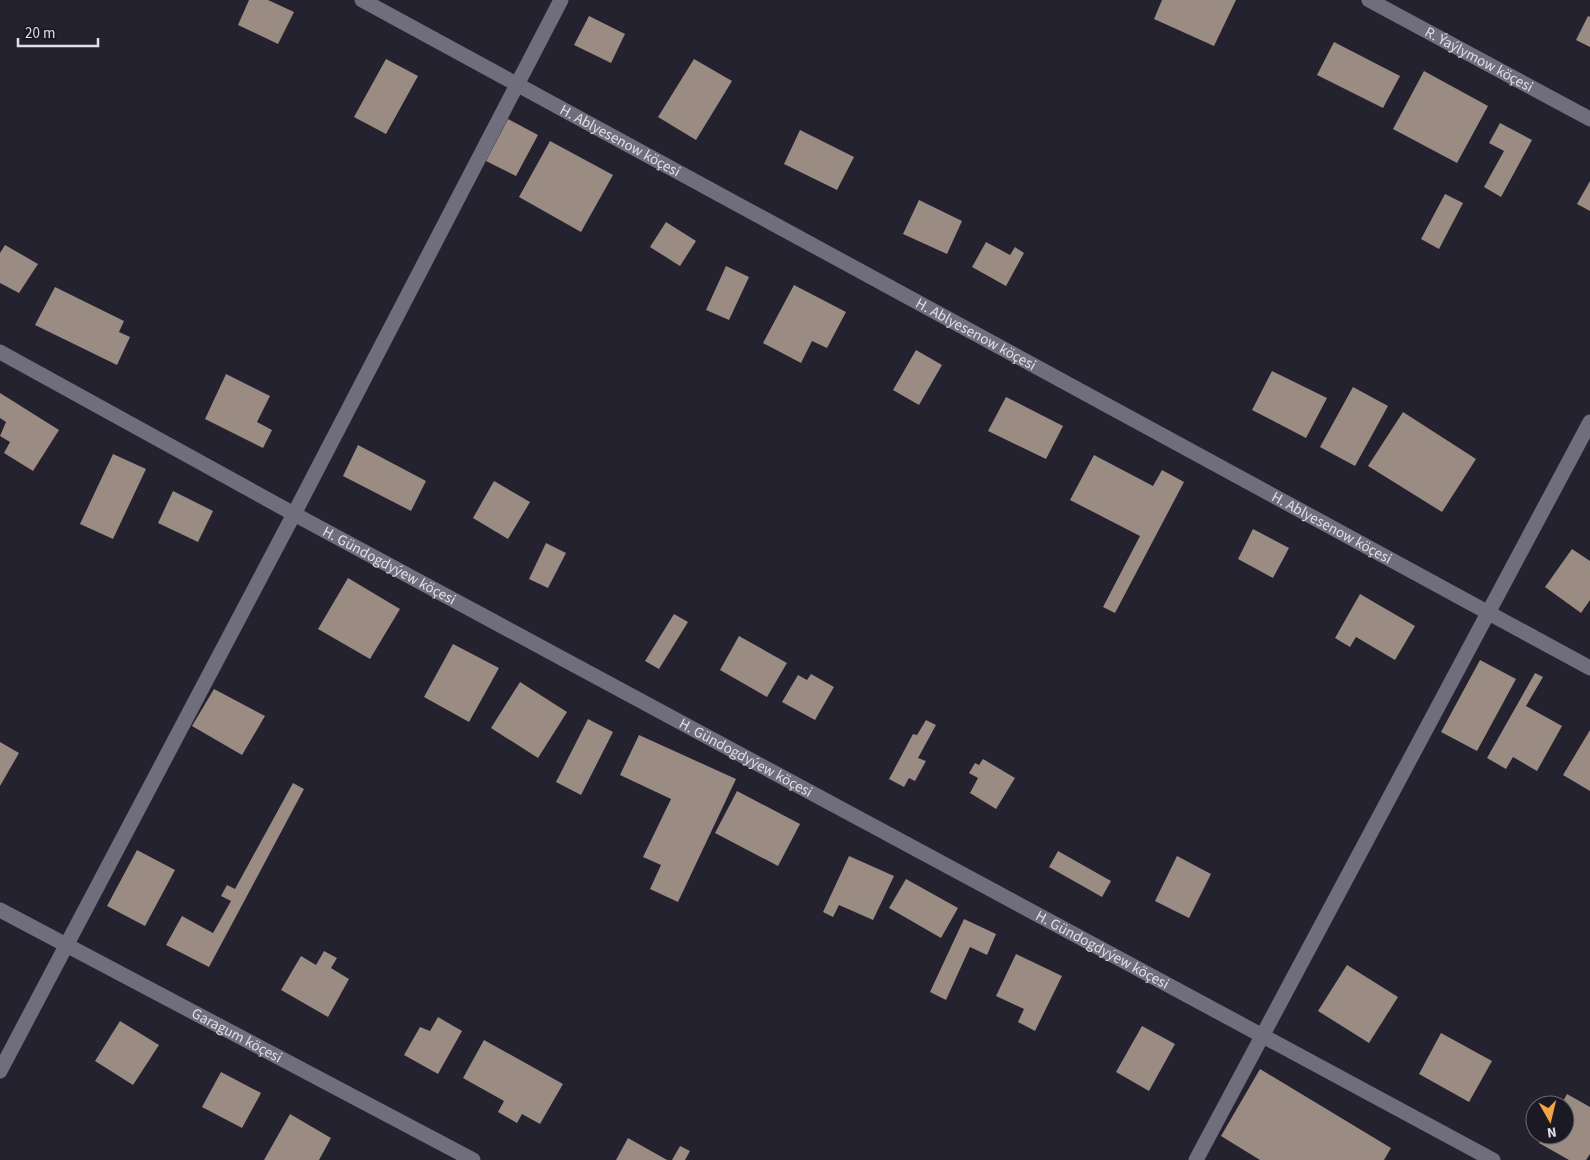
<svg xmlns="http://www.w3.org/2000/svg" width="1590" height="1160" font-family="'Source Sans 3',sans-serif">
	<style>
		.building { fill: #9a8b83 }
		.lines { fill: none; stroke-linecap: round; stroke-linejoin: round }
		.street { stroke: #706e7d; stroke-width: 15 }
		.secondary { stroke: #706e7d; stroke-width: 15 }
		.labels { text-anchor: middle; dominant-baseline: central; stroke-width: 5; stroke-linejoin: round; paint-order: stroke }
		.street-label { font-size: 15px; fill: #e0dfe7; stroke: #1a1924 }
	</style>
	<rect width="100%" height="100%" fill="#24222e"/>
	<g class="building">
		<polygon points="249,0 268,0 294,12 278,44 238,25"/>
		<polygon points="1162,0 1236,0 1214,46 1154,19"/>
		<polygon points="589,16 625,34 611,63 574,45"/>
		<polygon points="1588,16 1590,17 1590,47 1576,40"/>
		<polygon points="1334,42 1400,76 1383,108 1317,75"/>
		<polygon points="386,59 418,76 386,134 354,117"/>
		<polygon points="694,59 732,81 696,140 658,117"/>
		<polygon points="1424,71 1488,106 1457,163 1393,129"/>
		<polygon points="508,119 538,135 516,176 486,161"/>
		<polygon points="1500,123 1532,140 1501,197 1484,187 1504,151 1489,143"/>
		<polygon points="800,130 854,157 837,190 784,164"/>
		<polygon points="550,141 613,175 581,232 519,197"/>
		<polygon points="1590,181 1590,211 1577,204"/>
		<polygon points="1445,194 1463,203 1439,249 1421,239"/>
		<polygon points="919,200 962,221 947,254 903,234"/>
		<polygon points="666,222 696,241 680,266 650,247"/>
		<polygon points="986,242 1010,255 1015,247 1024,253 1006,286 972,267"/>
		<polygon points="5,245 38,264 19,293 0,283 0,253"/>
		<polygon points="726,266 749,277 729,320 706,310"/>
		<polygon points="794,285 846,312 827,348 812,341 801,363 763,343"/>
		<polygon points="55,287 124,321 119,332 130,337 117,365 35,325"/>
		<polygon points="916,350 942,365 919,405 893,390"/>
		<polygon points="1272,371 1327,398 1306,438 1252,410"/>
		<polygon points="226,374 270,396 257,422 272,430 263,448 205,419"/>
		<polygon points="1353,387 1388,406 1355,466 1320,447"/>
		<polygon points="0,393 59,430 33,471 4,453 10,442 0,436 6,422 0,418"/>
		<polygon points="1006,397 1063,426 1046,459 988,431"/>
		<polygon points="1403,412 1476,459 1442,512 1368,466"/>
		<polygon points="358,445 426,481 411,511 343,476"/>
		<polygon points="113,454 146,469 113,539 80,524"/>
		<polygon points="1094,455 1153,486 1162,470 1184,482 1115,613 1103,607 1140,536 1070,500"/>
		<polygon points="494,481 530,502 508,539 473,518"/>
		<polygon points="173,491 213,511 198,542 158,523"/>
		<polygon points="1253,529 1289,548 1273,578 1238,559"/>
		<polygon points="546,543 566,553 548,588 529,579"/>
		<polygon points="1572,549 1590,561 1590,600 1581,613 1545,587"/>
		<polygon points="348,578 400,609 370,659 318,629"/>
		<polygon points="1360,594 1415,626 1395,660 1356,637 1350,647 1335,638"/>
		<polygon points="674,614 688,622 659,669 645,661"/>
		<polygon points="739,636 787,663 767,697 720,670"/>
		<polygon points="453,644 499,668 469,722 424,697"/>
		<polygon points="1480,660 1516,679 1477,751 1441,732"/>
		<polygon points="1535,673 1543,677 1526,706 1562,726 1537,771 1513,757 1506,769 1487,758"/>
		<polygon points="811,674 834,687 815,720 782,702 798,675 807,680"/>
		<polygon points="520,682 567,712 538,758 491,728"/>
		<polygon points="214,689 265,716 242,755 192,726"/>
		<polygon points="588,719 613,732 581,795 556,782"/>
		<polygon points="926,720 936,725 918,758 926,761 915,781 909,778 904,787 889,779 913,734 917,735"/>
		<polygon points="1590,730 1590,791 1563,775"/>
		<polygon points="639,735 736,779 678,902 650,889 661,865 643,857 671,799 620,775"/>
		<polygon points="0,742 19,753 0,786"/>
		<polygon points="983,759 1015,778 996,809 970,793 978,778 969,773 975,763 979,765"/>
		<polygon points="293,783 304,789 209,967 166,945 182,916 213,933 231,901 221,896 227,885 235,889"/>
		<polygon points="737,791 800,824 778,866 715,833"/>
		<polygon points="137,850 175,870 145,926 107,906"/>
		<polygon points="1058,851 1111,881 1102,897 1049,867"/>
		<polygon points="849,856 894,876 873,920 839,905 833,917 823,912"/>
		<polygon points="1177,856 1211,874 1189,918 1155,901"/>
		<polygon points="906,879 958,908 941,938 889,908"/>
		<polygon points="964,919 996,934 987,955 970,947 946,1000 930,992"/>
		<polygon points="324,951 337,958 331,968 349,979 328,1017 281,990 301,956 316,965"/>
		<polygon points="1016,954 1062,976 1035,1031 1018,1022 1024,1009 996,996"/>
		<polygon points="1347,965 1398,997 1369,1043 1318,1011"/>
		<polygon points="438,1017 462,1031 438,1074 404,1055 420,1027 430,1031"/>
		<polygon points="120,1021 159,1045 133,1085 95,1061"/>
		<polygon points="1142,1026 1175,1044 1149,1091 1116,1072"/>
		<polygon points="1441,1033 1492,1061 1469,1102 1419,1074"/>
		<polygon points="484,1040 563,1084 540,1124 522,1114 517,1123 498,1112 504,1101 463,1078"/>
		<polygon points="1260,1069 1391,1148 1384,1160 1260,1160 1221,1136"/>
		<polygon points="221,1072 261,1093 242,1128 202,1107"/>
		<polygon points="1567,1094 1590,1107 1590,1154 1586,1160 1569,1160 1539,1143 1543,1135 1565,1135 1565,1105 1561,1105"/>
		<polygon points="290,1114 331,1138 319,1160 264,1160"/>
		<polygon points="628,1138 667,1160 616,1160"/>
		<polygon points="680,1146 690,1151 685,1160 672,1160"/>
	</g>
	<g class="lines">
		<g class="street">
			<path id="s1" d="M362 0 1590 668"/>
			<path id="s2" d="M1369 0 1590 119"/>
			<path id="s3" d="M0 352 294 514 1493 1160"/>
			<path id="s4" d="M0 910 473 1160"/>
			<polyline points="1196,1160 1590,422"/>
		</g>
		<polyline class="secondary" points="0,1071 294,514 561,0"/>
	</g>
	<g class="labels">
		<g class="street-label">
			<text stroke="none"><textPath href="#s2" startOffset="125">R. Ýaýlymow köçesi</textPath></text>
			<text stroke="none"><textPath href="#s1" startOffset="294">H. Ablyesenow köçesi</textPath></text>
			<text stroke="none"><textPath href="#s1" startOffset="699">H. Ablyesenow köçesi</textPath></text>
			<text stroke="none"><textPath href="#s1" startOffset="1104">H. Ablyesenow köçesi</textPath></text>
			<text stroke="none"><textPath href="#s3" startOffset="444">H. Gündogdyýew köçesi</textPath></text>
			<text stroke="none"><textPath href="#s3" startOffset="849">H. Gündogdyýew köçesi</textPath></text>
			<text stroke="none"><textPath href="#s3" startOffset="1254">H. Gündogdyýew köçesi</textPath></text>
			<text stroke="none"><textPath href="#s4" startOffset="268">Garagum köçesi</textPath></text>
		</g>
	</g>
	<g transform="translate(1550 1120) rotate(172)"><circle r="24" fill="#1a1924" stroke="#696872"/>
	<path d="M0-4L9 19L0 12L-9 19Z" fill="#f3a442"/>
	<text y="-8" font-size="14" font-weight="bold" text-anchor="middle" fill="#e0dfe7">N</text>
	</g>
	<path d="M18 38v8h80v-8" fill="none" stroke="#e0dfe7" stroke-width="2.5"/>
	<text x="25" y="38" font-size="15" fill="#e0dfe7" stroke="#1a1924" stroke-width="4" paint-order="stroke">20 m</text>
</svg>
